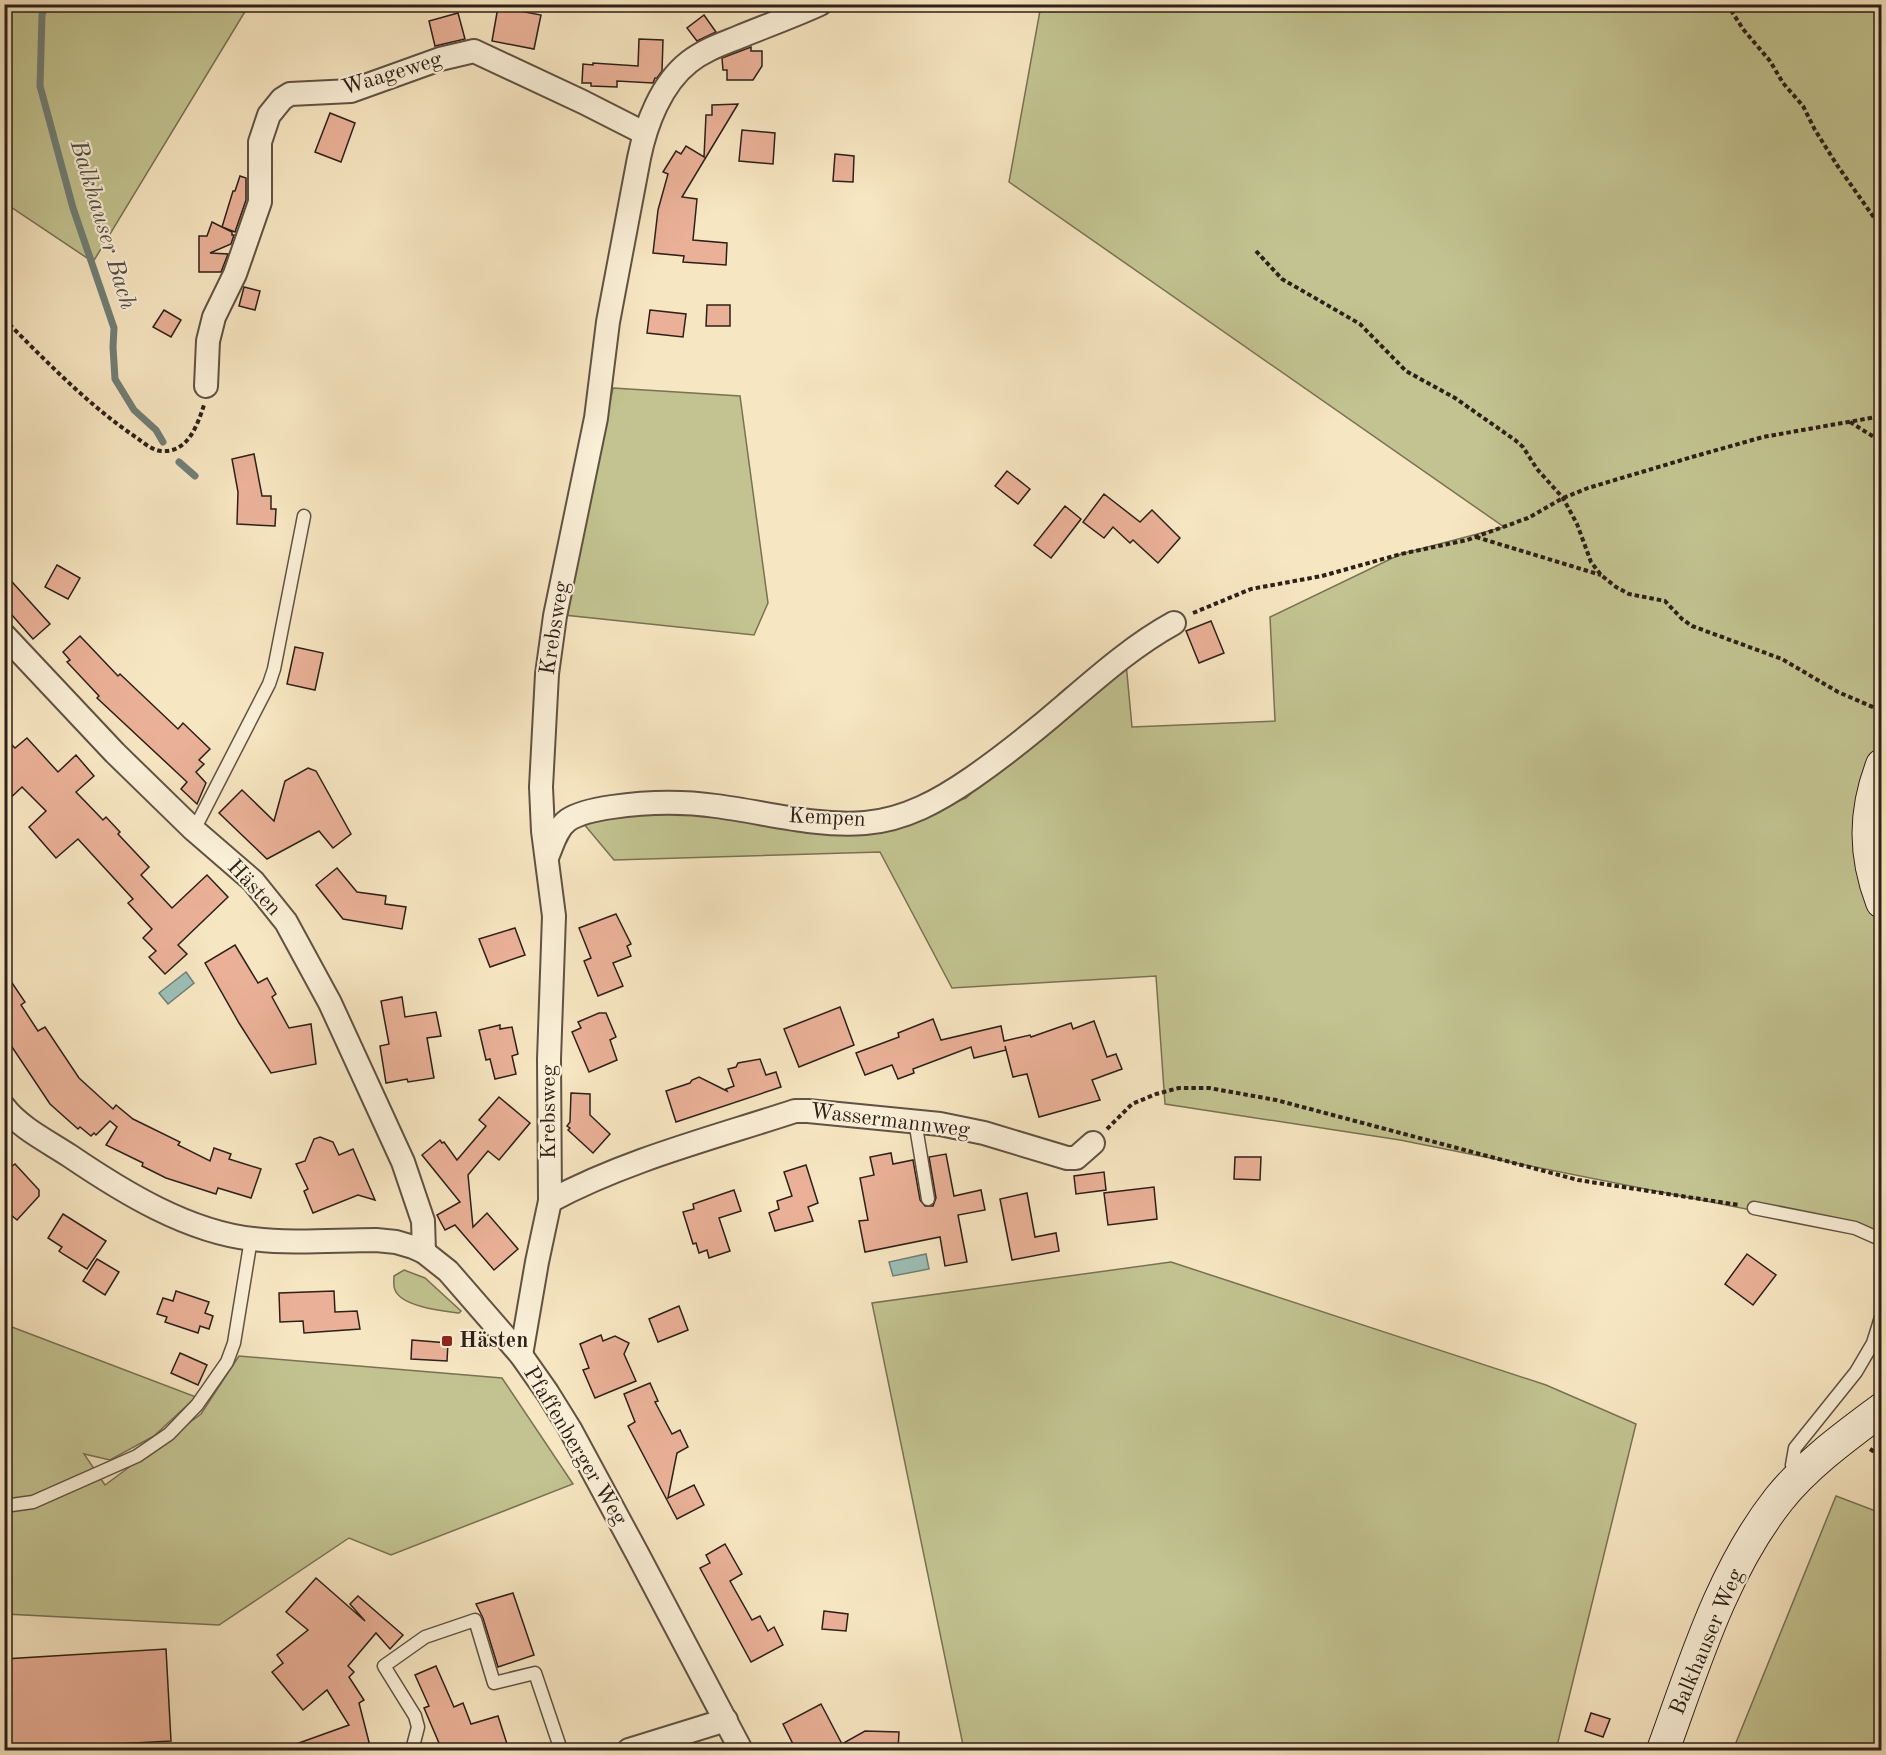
<svg xmlns="http://www.w3.org/2000/svg" width="1886" height="1755" font-family="'Old Standard TT',serif">
	<style>
		.green { fill: #c2c390; stroke: #787254; stroke-width: 1.5 }
		.water { fill: #9dbfb6; stroke: #707f77; stroke-width: 1.5 }
		.lines { fill: none; stroke-linecap: round; stroke-linejoin: round }
		.stream { stroke: #707f77; stroke-width: 7 }
		.building { fill: #eab198; stroke: #2d2019; stroke-width: 1.5 }
		.service-casing { stroke: #605243; stroke-width: 15 }
		.minor-casing { stroke: #605243; stroke-width: 26 }
		.secondary-casing { stroke: #2d2019; stroke-width: 34 }
		.path { stroke: #2d2019; stroke-width: 4; stroke-dasharray: 4.5 3; stroke-linecap: butt }
		.service { stroke: #faefd7; stroke-width: 12 }
		.minor { stroke: #faefd7; stroke-width: 22 }
		.secondary { stroke: #faefd7; stroke-width: 32 }
		.poi-dot { fill: #8f2418; stroke: #faefd7; stroke-width: 2 }
		.labels { text-anchor: middle; dominant-baseline: central; stroke-width: 4.5; stroke-linejoin: round; paint-order: stroke }
		.street-label { font-size: 22px; fill: #2d2019; stroke: #faefd7 }
		.poi-label { font-size: 22px; font-weight: bold; fill: #2d2019; stroke: #faefd7; text-anchor: start }
		.water-label { font-size: 24px; font-style: italic; fill: #4f5048; stroke: #faefd7 }
	</style>
	<rect width="100%" height="100%" fill="#f7e6c2"/>
	<filter id="stains"><feTurbulence type="fractalNoise" baseFrequency=".00333" numOctaves="4"/><feColorMatrix values="0 0 0 0 .2 0 0 0 0 .09 0 0 0 0 .02 0 0 0 .5 -.17"/></filter>
	<radialGradient id="worn" r=".72"><stop offset=".6" stop-color="#630" stop-opacity="0"/><stop offset="1" stop-color="#630" stop-opacity=".3"/></radialGradient>
	<g class="green">
		<polygon points="4,5 249,5 93,262 5,203"/>
		<polygon points="1041,5 1881,5 1881,1236 1400,1140 1165,1104 1156,976 952,988 880,852 614,860 583,823 673,808 891,826 966,798 1015,752 1126,663 1132,727 1275,721 1270,617 1401,554 1504,527 1009,182"/>
		<polygon points="613,388 740,396 768,603 754,635 564,615"/>
		<polygon points="1171,1262 1546,1385 1636,1424 1556,1750 964,1750 872,1303"/>
		<path d="M404 1270 425 1278 461 1311 459 1313C443 1311 402 1307 395 1290 393 1286 394 1281 394 1276Z"/>
		<polygon points="4,1324 196,1397 154,1436 110,1460 84,1454 105,1485 201,1414 239,1356 502,1378 573,1484 391,1555 349,1538 219,1625 5,1614"/>
		<polygon points="1836,1496 1881,1513 1881,1750 1733,1750"/>
	</g>
	<g class="water">
		<polygon points="186,972 194,983 168,1004 159,993"/>
		<polygon points="926,1254 929,1269 893,1276 889,1262"/>
	</g>
	<g class="lines">
		<g class="stream">
			<polyline points="46,4 42,15 40,86 73,208 114,328 113,347 115,379 134,410 156,430 163,442"/>
			<polyline points="179,462 195,476"/>
		</g>
	</g>
	<g class="building">
		<polygon points="498,7 541,15 534,49 492,41"/>
		<polygon points="458,13 465,39 435,46 429,21"/>
		<polygon points="704,15 716,32 697,41 687,28"/>
		<polygon points="639,39 663,40 662,71 657,78 655,78 653,83 617,81 617,87 591,86 591,83 582,83 583,64 593,65 593,63 638,66"/>
		<polygon points="751,47 751,51 762,51 762,66 753,80 727,80 727,70 723,70 722,58"/>
		<polygon points="738,104 682,197 697,199 693,240 727,243 726,265 683,262 684,256 653,253 658,210 668,174 663,172 676,151 681,154 686,146 704,157 706,115 712,115 712,105"/>
		<polygon points="330,113 355,123 341,162 315,152"/>
		<polygon points="742,130 775,133 773,164 739,161"/>
		<polygon points="835,154 854,156 853,182 833,181"/>
		<polygon points="240,176 246,178 246,200 235,232 222,227 233,191 235,191"/>
		<polygon points="212,222 232,232 232,235 234,235 231,244 210,253 228,254 221,272 199,272 199,236 207,236"/>
		<polygon points="244,287 260,291 255,310 239,306"/>
		<polygon points="707,305 730,305 730,326 706,326"/>
		<polygon points="164,310 181,320 171,337 153,327"/>
		<polygon points="650,310 686,314 683,337 647,333"/>
		<polygon points="254,454 262,496 271,496 271,509 276,509 275,526 237,524 238,492 232,459"/>
		<polygon points="1007,471 1030,489 1018,504 995,486"/>
		<polygon points="1104,494 1140,522 1152,510 1180,538 1158,563 1133,540 1130,543 1113,527 1104,538 1083,522"/>
		<polygon points="1065,506 1081,519 1051,558 1034,545"/>
		<polygon points="57,565 80,578 68,599 45,587"/>
		<polygon points="4,573 50,624 33,639 4,606"/>
		<polygon points="1211,621 1224,653 1199,663 1186,631"/>
		<polygon points="80,636 118,676 120,674 178,729 183,723 210,749 199,760 204,764 196,772 206,783 197,804 181,789 187,782 97,698 99,696 67,662 70,660 63,652"/>
		<polygon points="295,647 323,653 315,690 287,684"/>
		<polygon points="4,737 15,748 27,738 58,772 76,755 94,776 76,792 103,820 106,817 120,832 118,834 149,867 141,875 172,908 207,875 228,897 178,945 187,954 165,974 149,957 156,951 143,938 152,929 128,903 133,899 78,839 56,858 29,827 46,811 22,787 4,804"/>
		<polygon points="308,768 316,771 351,834 333,848 319,831 267,859 219,813 242,790 274,821 285,781"/>
		<polygon points="337,868 357,892 386,896 385,904 406,907 402,929 343,919 316,885"/>
		<polygon points="616,914 631,944 627,946 631,956 613,963 623,986 598,996 584,961 591,958 579,928"/>
		<polygon points="515,928 525,955 490,967 479,939"/>
		<polygon points="235,945 258,983 267,978 276,994 272,997 289,1028 311,1024 316,1064 271,1073 239,1023 205,963"/>
		<polygon points="4,971 25,1002 21,1005 38,1031 45,1027 79,1078 113,1109 116,1105 133,1119 180,1142 178,1145 210,1161 214,1148 231,1154 229,1159 261,1169 251,1198 218,1188 216,1194 166,1178 142,1166 143,1163 106,1145 117,1127 110,1121 96,1135 94,1133 91,1136 80,1127 78,1129 50,1104 4,1035"/>
		<polygon points="402,997 405,1017 436,1012 441,1036 427,1038 434,1078 408,1082 407,1079 386,1083 380,1046 389,1044 381,1001"/>
		<polygon points="840,1007 854,1045 799,1067 784,1029"/>
		<polygon points="599,1013 606,1013 616,1037 610,1040 617,1060 589,1072 572,1032 581,1028 578,1022"/>
		<polygon points="933,1019 941,1040 1001,1026 1004,1041 1030,1035 1031,1037 1071,1023 1073,1029 1094,1021 1107,1057 1116,1054 1122,1069 1092,1080 1100,1100 1039,1117 1027,1074 1013,1077 1005,1046 1006,1050 974,1058 971,1047 913,1069 914,1073 898,1079 892,1065 865,1075 856,1053 899,1037 898,1033"/>
		<polygon points="500,1025 500,1029 512,1027 518,1054 512,1056 516,1074 495,1079 490,1059 486,1060 479,1030"/>
		<polygon points="760,1059 766,1075 776,1072 781,1087 676,1122 666,1091 690,1083 692,1080 699,1077 727,1091 726,1089 734,1086 728,1069 736,1067 738,1063"/>
		<polygon points="571,1093 590,1094 590,1115 610,1134 593,1153 568,1130 570,1128 567,1126 570,1122"/>
		<polygon points="499,1097 530,1123 499,1160 488,1151 468,1175 473,1227 487,1213 518,1249 494,1270 455,1225 445,1230 437,1215 460,1202 422,1155 440,1140 442,1143 444,1142 457,1160 486,1126 479,1120"/>
		<polygon points="320,1137 333,1142 339,1155 353,1149 375,1200 358,1195 313,1213 304,1191 308,1189 296,1164 305,1161 314,1139"/>
		<polygon points="891,1153 893,1164 913,1160 920,1200 925,1206 933,1206 936,1198 929,1157 946,1154 954,1196 981,1190 985,1210 958,1215 967,1262 945,1266 940,1237 865,1252 859,1221 868,1220 860,1178 874,1175 870,1157"/>
		<polygon points="1235,1157 1261,1157 1260,1180 1234,1179"/>
		<polygon points="15,1164 39,1190 39,1196 17,1220 4,1209 4,1172"/>
		<polygon points="806,1165 818,1203 808,1207 813,1221 775,1231 769,1213 779,1209 777,1201 792,1196 784,1172"/>
		<polygon points="1104,1172 1106,1190 1076,1194 1074,1176"/>
		<polygon points="1154,1187 1157,1219 1108,1225 1104,1193"/>
		<polygon points="734,1190 741,1211 719,1218 730,1251 709,1258 707,1250 699,1253 696,1243 693,1244 683,1212 694,1209 693,1204"/>
		<polygon points="1027,1193 1035,1237 1056,1233 1059,1251 1012,1260 1000,1199"/>
		<polygon points="63,1214 106,1241 87,1269 63,1254 59,1251 62,1247 48,1238"/>
		<polygon points="1747,1254 1776,1275 1753,1305 1725,1284"/>
		<polygon points="97,1259 119,1272 105,1295 83,1281"/>
		<polygon points="176,1291 209,1302 205,1313 213,1316 209,1329 200,1326 198,1333 165,1322 167,1317 157,1314 163,1298 173,1301"/>
		<polygon points="334,1291 335,1312 357,1311 360,1329 304,1333 303,1321 280,1322 279,1293"/>
		<polygon points="679,1306 688,1330 658,1342 649,1319"/>
		<polygon points="601,1335 603,1341 615,1336 629,1343 624,1354 636,1381 595,1398 583,1370 589,1368 580,1344"/>
		<polygon points="412,1340 448,1343 447,1361 411,1359"/>
		<polygon points="180,1353 207,1365 198,1385 171,1373"/>
		<polygon points="650,1383 658,1401 655,1402 672,1434 680,1430 688,1447 677,1453 668,1498 694,1485 704,1505 677,1519 628,1426 635,1422 624,1394"/>
		<polygon points="725,1544 742,1574 730,1581 752,1620 760,1616 768,1631 774,1627 783,1645 751,1662 700,1568 710,1563 706,1555"/>
		<polygon points="316,1578 365,1621 350,1604 358,1596 403,1635 390,1649 376,1633 348,1666 354,1672 349,1677 364,1700 359,1703 371,1750 286,1750 285,1748 349,1725 327,1690 303,1710 272,1672 283,1663 277,1655 308,1630 286,1612"/>
		<polygon points="513,1593 534,1655 498,1667 483,1618 476,1604"/>
		<polygon points="824,1611 848,1614 846,1631 822,1629"/>
		<polygon points="166,1649 171,1741 4,1750 4,1659"/>
		<polygon points="436,1666 454,1707 463,1703 471,1724 498,1716 509,1750 442,1750 424,1708 429,1706 415,1675"/>
		<polygon points="821,1704 842,1744 865,1731 899,1732 898,1750 796,1750 783,1724"/>
		<polygon points="1591,1713 1610,1719 1603,1737 1585,1731"/>
	</g>
	<g class="lines">
		<defs>
			<g id="service">
				<polyline points="194,830 269,684 274,669 304,516"/>
				<polyline points="915,1121 928,1199"/>
				<polyline points="1754,1208 1855,1228 1882,1240"/>
				<polyline points="1797,1475 1792,1465 1795,1448 1856,1372 1873,1343 1882,1314"/>
				<polyline points="4,1506 33,1502 137,1456 169,1434 197,1405 227,1362 234,1343 251,1239"/>
				<polyline points="412,1750 418,1727 415,1716 384,1666 425,1637 475,1620 494,1683 535,1673 561,1750"/>
			</g>
			<g id="minor">
				<polyline points="206,386 208,341 214,317 235,274 260,202 260,142 269,115 282,99 290,94 351,91 440,59 474,51 583,102 644,133"/>
				<polyline points="4,635 115,753 194,830 253,881 286,922 330,1003 403,1162 423,1221 424,1252"/>
				<path d="M548 855C553 843 557 828 568 820 580 812 598 809 612 807 646 802 681 801 716 806 764 812 815 827 865 823 905 820 940 800 972 778 1005 755 1036 730 1065 705 1100 675 1134 645 1174 623"/>
				<path d="M4 1107C20 1128 49 1142 70 1156 123 1192 188 1232 253 1239 293 1244 336 1240 376 1240L396 1242 413 1247 424 1252 448 1271 521 1355 547 1392 570 1429 638 1555 741 1750"/>
				<path d="M550 1201C626 1160 713 1138 795 1111H808L940 1124 984 1133 1067 1158H1076L1093 1143"/>
				<path d="M521 1355 537 1262 550 1201 549 1059 554 916 543 831 541 787 547 674 555 616 596 418 608 322 639 158C646 124 661 84 689 62 704 50 722 44 739 37 766 26 794 16 820 4"/>
				<polyline points="629,1750 726,1720"/>
			</g>
			<g id="secondary">
				<path d="M1882 765C1864 812 1864 855 1882 902"/>
				<path d="M1663 1750C1694 1665 1722 1571 1779 1499 1807 1464 1846 1436 1882 1409"/>
			</g>
		</defs>
		<use href="#service" class="service-casing"/>
		<use href="#minor" class="minor-casing"/>
		<use href="#secondary" class="secondary-casing"/>
		<g class="path">
			<polyline points="1727,4 1743,29 1770,61 1783,83 1803,106 1815,130 1837,165 1882,229"/>
			<polyline points="1256,251 1282,279 1360,324 1406,371 1455,398 1515,440 1523,447 1537,469 1563,498 1577,524 1591,562 1601,575 1616,587 1629,594 1665,601 1682,619 1692,626 1782,659 1838,692 1882,711"/>
			<path d="M4 319C46 361 88 405 137 438 144 443 152 450 161 451 188 453 197 426 204 405"/>
			<polyline points="1850,422 1882,442"/>
			<polyline points="1476,537 1601,575"/>
			<polyline points="1193,613 1251,589 1322,576 1401,554 1467,540 1528,518 1563,498 1588,488 1692,457 1763,437 1882,416"/>
			<polyline points="1107,1129 1132,1104 1156,1094 1179,1088 1209,1088 1276,1100 1578,1180 1739,1205"/>
			<polyline points="1870,1449 1882,1457"/>
		</g>
		<use href="#service" class="service"/>
		<use href="#minor" class="minor"/>
		<use href="#secondary" class="secondary"/>
	</g>
	<rect class="poi-dot" x="441" y="1335" width="12" height="12" rx="3"/>
	<g class="labels">
		<g class="street-label">
			<text transform="translate(392 74) rotate(-17)">Waageweg</text>
			<text transform="translate(555 628) rotate(-81)">Krebsweg</text>
			<text transform="translate(827 818) rotate(3)">Kempen</text>
			<text transform="translate(254 888) rotate(47)">Hästen</text>
			<text transform="translate(549 1112) rotate(-90)">Krebsweg</text>
			<text transform="translate(890 1121) rotate(7)">Wassermannweg</text>
			<text transform="translate(575 1446) rotate(59)">Pfaffenberger Weg</text>
			<text transform="translate(1707 1642) rotate(-67)">Balkhauser Weg</text>
		</g>
		<g class="poi-label">
			<text x="459" y="1341">Hästen</text>
		</g>
		<g class="water-label">
			<text transform="translate(102 225) rotate(73)">Balkhauser Bach</text>
		</g>
	</g>
	<rect width="1886" height="1755" fill="none" stroke="#f7e6c2" stroke-width="24"/>
	<rect x="6" y="6" width="1874" height="1743" fill="none" stroke="#2d2019" stroke-width="3"/>
	<rect x="12" y="12" width="1862" height="1731" fill="none" stroke="#2d2019" stroke-width="1.5"/>
	<rect width="100%" height="100%" filter="url(#stains)"/>
	<rect width="100%" height="100%" fill="url(#worn)"/>
</svg>
